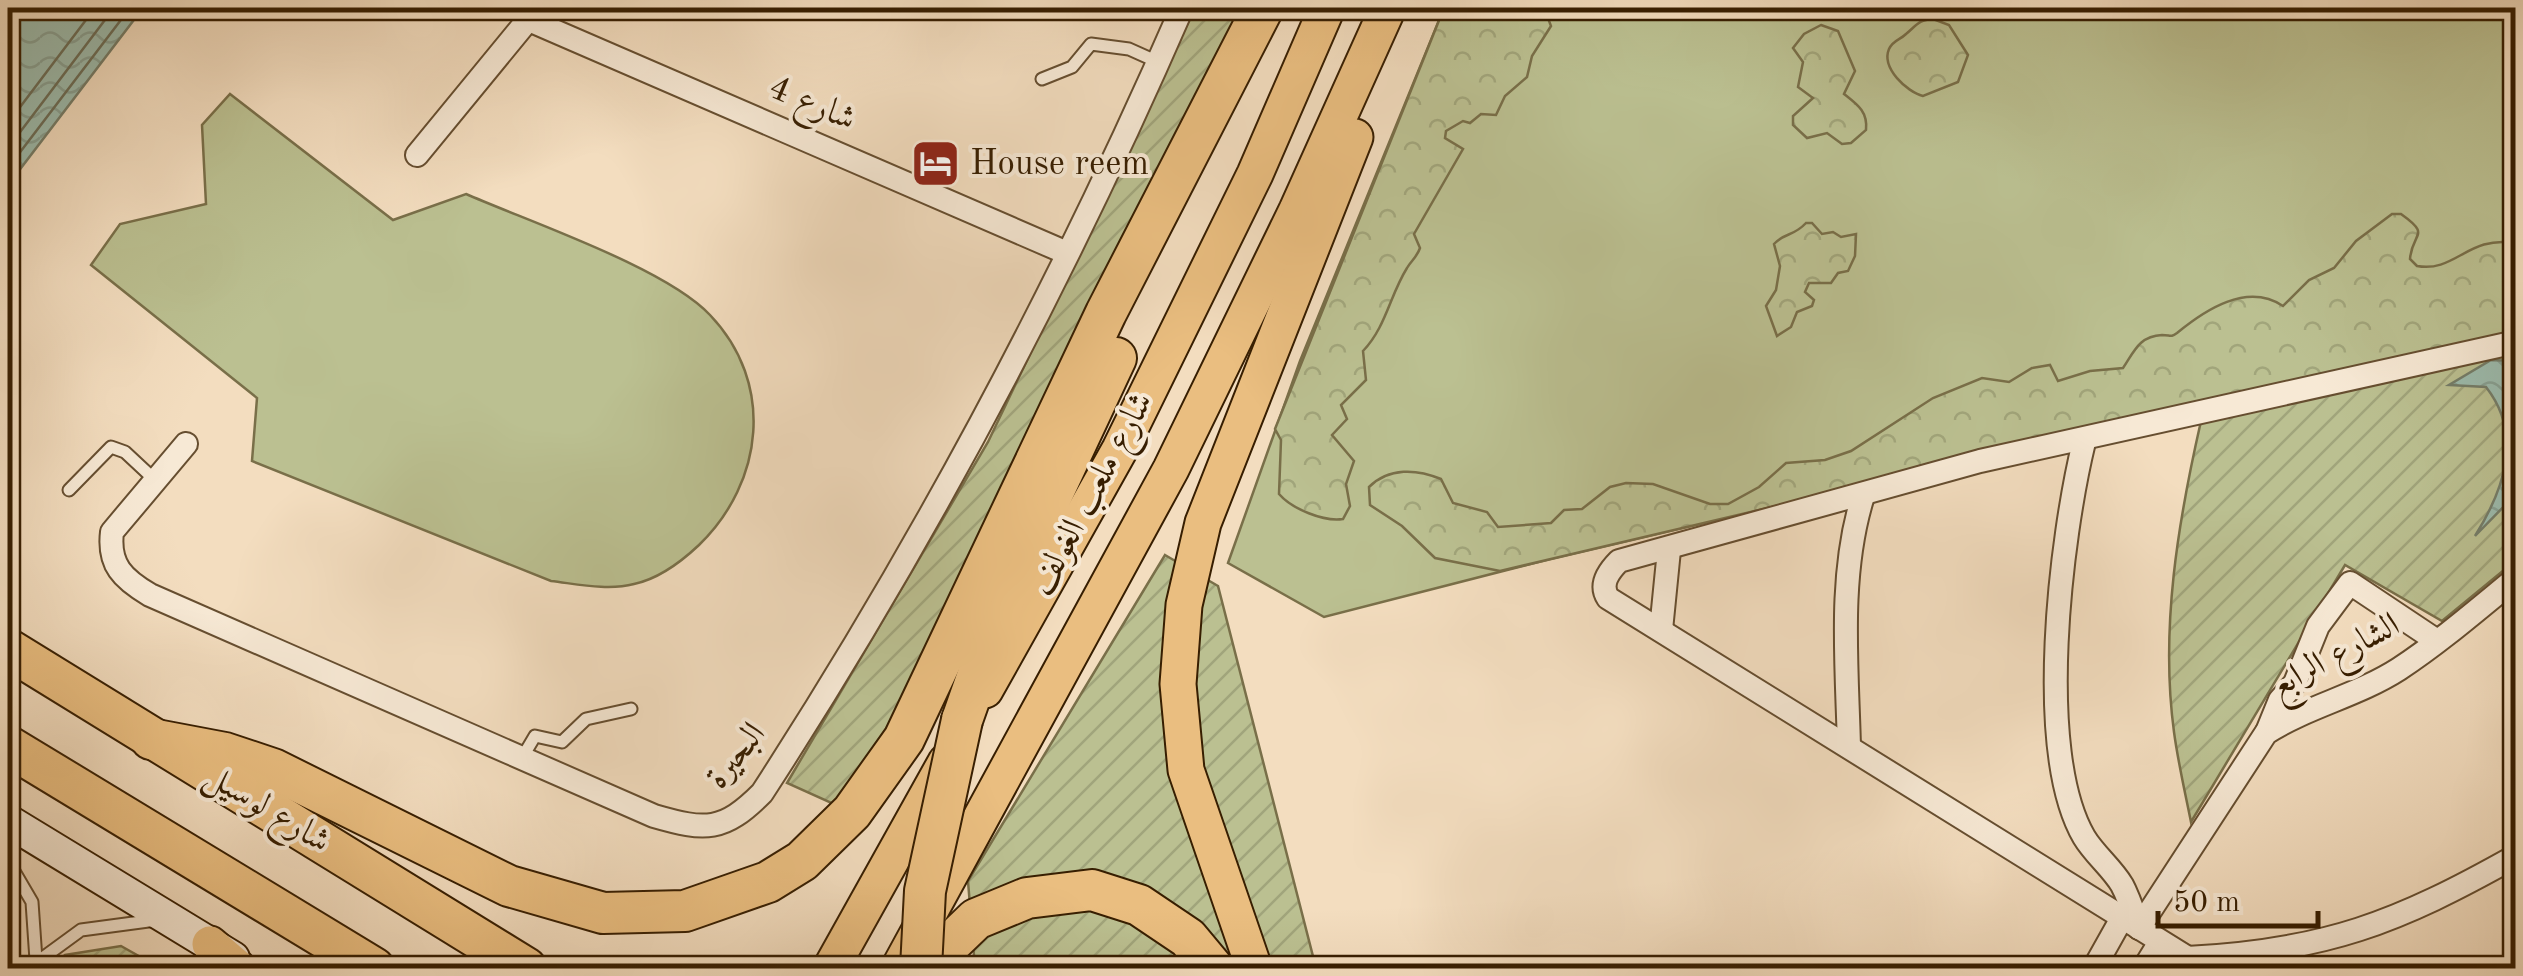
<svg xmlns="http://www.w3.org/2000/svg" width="2523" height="976" font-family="'Old Standard TT',Amiri,serif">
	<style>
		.green { fill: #bbc091; stroke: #796f49; stroke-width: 2.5 }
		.forest { fill: url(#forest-crowns); stroke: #796f49; stroke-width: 2.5 }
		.garden { fill: url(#garden-furrows); stroke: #796f49; stroke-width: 2.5 }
		.water { fill: url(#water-waves); stroke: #747d69; stroke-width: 2.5 }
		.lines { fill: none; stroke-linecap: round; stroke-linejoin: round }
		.shore { stroke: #6a6d58; stroke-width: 2.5 }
		.lane-casing { stroke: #664e30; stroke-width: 15 }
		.street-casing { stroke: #664e30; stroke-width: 26 }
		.secondary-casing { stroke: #371e01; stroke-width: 36 }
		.primary-casing { stroke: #371e01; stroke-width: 39 }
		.highway-casing { stroke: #371e01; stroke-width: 44 }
		.lane { stroke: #f7e9d5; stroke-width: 11 }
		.street { stroke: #f7e9d5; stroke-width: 22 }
		.secondary { stroke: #f7e9d5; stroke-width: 32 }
		.primary { stroke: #eabe80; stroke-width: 35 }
		.highway { stroke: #eabe80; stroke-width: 40 }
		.highway-bridge-casing { stroke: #371e01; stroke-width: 44; stroke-linecap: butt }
		.highway-bridge { stroke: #eabe80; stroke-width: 40 }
		.labels { text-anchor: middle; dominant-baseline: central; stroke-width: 8; stroke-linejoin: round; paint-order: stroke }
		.street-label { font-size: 35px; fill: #371e01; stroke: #f7e9d5 }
		.poi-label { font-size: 35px; fill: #371e01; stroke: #f7e9d5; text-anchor: start }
	</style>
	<defs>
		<pattern id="forest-crowns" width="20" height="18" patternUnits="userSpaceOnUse" patternTransform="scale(2.5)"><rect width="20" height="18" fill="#bbc091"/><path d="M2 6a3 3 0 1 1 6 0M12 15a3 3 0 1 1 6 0" fill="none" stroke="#a1a57b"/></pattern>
		<pattern id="garden-furrows" width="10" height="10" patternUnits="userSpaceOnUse" patternTransform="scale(2.5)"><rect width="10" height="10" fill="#bbc091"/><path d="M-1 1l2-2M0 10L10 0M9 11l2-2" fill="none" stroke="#a1a57b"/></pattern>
		<pattern id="water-waves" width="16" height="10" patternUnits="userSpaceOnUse" patternTransform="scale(2.5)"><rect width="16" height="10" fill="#9cbcae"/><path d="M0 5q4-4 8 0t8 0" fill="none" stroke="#87a194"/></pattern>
	</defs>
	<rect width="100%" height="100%" fill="#f3ddbf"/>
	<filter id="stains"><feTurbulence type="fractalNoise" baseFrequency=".002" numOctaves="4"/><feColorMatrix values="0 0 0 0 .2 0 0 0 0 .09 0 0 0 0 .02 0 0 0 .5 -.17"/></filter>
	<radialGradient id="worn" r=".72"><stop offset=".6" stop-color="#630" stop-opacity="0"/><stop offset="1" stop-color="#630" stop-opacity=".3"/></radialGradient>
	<g class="green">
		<polygon points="1444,8 2515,8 2515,332 1550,559 1324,617 1228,563 1300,361"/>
		<path d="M230 94 393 220 466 194C530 222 666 268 710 315 775 383 764 482 699 545 682 561 658 579 634 584 608 591 577 584 551 581L252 461 257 398 91 265 120 224 206 204 202 125Z"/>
	</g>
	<g class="forest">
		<path d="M1444 8H1549L1546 13 1551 26 1532 56 1527 77 1505 96 1496 115 1481 114 1470 123 1463 121 1446 131 1445 138 1463 149 1414 234 1420 248C1417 257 1411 261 1407 268 1390 295 1386 327 1363 351L1366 380 1341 405 1347 419 1332 435 1354 461 1346 484 1350 506 1343 519C1324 522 1292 509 1279 494L1281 440 1275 429Z"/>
		<path d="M1933 19 1949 25 1968 55 1958 82 1923 96C1907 92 1881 68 1889 49 1893 40 1900 40 1906 34 1917 25 1918 20 1933 19Z"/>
		<path d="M1821 25 1838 31 1855 71 1844 94C1858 105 1868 112 1866 130L1851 143 1842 144 1827 133 1807 138 1793 125V116L1813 98 1798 87 1803 62 1793 48 1804 34Z"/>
		<path d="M2392 214H2401C2432 236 2412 232 2410 259L2417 266C2455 273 2468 235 2515 243V332L1500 571 1435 558 1402 526 1370 505 1369 487C1389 467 1417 469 1441 479L1453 503 1487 512 1498 527 1551 523 1564 510 1582 509 1610 487 1626 483 1653 484 1710 504H1728L1759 487 1786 463 1825 460 1851 451 1933 398 1982 378 2009 382 2032 368 2050 365 2058 381 2090 371 2123 368C2134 352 2139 336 2162 335 2171 335 2170 338 2177 333 2205 310 2247 282 2283 306L2309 280 2334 268 2356 241Z"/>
		<path d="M1806 223H1812L1822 234 1833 232 1841 237 1856 234 1855 256 1848 271 1838 273 1831 283H1809L1805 292 1814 300 1812 306 1797 312 1791 327 1777 336 1766 306 1776 290 1780 266 1774 244C1785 232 1793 237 1806 223Z"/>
	</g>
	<g class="garden">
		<polygon points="1195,8 1253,8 927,663 838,806 787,783 988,442"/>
		<path d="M2515 349V561L2442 621 2345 565 2191 822C2185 792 2178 762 2174 732 2160 629 2178 522 2201 421Z"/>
		<polygon points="1165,555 1218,586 1316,968 975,968 968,881"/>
		<polygon points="121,946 160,968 50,968 65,955"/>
	</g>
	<g class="water">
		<polygon points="8,8 143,8 8,185"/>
		<path d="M2491 360 2515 361V495L2475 536C2505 488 2523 434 2486 387L2449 385Z"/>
	</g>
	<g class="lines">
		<g class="shore">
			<polyline points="8,123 95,8"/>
			<polyline points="8,148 114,8"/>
			<polyline points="8,168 130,8"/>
		</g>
		<defs>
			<g id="lane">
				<polyline points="1042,79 1072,67 1091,44 1129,49 1158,62"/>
				<polyline points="69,490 111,447 125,452 155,480"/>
				<polyline points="522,758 535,736 562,742 586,719 631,709"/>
				<polyline points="8,861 32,902 36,960"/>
				<polyline points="29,968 81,930 156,920"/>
			</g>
			<g id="street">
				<polyline points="529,20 1067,253"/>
				<polyline points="417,155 536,10"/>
				<path d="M2084 442C2061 536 2034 751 2084 837 2094 854 2112 868 2122 885 2129 898 2134 914 2139 928"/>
				<path d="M186 444 112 532C108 565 123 579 150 595L654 816C706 831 723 832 762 793 923 545 1064 279 1182 8"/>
				<polyline points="1661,630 1669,550"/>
				<polyline points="2267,732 2280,700 2295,683 2318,626 2350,583 2437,641"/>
				<path d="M1849 747C1847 665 1838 575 1863 496"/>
				<path d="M2139 928 2266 733C2308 706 2357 696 2399 669 2440 642 2478 609 2516 578"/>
				<path d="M2187 958C2325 951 2397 923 2516 856"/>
				<polyline points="2094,968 2122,918"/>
				<polyline points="2144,968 2160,942"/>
				<path d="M2204 968 1608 598C1599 584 1609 571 1619 561L1980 461 2516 342"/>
			</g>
			<polyline id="secondary" points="8,821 233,958"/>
			<g id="primary">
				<polyline points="985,690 1120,449 1255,174 1327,8"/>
				<polyline points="210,944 238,968"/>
				<polyline points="831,968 946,762"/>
				<polyline points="899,968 1171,469 1297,210 1388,8"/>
				<polyline points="1254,968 1186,770 1178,684 1184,605 1203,523 1355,137"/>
			</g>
			<g id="highway">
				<polyline points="8,649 526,968"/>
				<polyline points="962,720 1008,589 1116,358"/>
				<polyline points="151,739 225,753 273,769 509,886 603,913 685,911 768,882 802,861 852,812 904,739 1106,313 1263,8"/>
				<polyline points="8,746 374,968"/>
				<polyline points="925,968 976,919 1027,898 1092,890 1139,905 1188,938 1213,968"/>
			</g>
		</defs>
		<use href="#lane" class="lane-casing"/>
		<use href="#street" class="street-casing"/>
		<use href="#secondary" class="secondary-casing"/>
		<use href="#primary" class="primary-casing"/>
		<use href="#highway" class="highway-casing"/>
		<use href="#lane" class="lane"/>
		<use href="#street" class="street"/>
		<use href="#secondary" class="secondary"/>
		<use href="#primary" class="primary"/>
		<use href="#highway" class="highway"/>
		<defs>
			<polyline id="highway-bridge" points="921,968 925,891 962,720"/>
		</defs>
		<use href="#highway-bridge" class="highway-bridge-casing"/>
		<use href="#highway-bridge" class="highway-bridge"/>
	</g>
	<defs>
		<symbol id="hotel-square" viewBox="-11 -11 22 22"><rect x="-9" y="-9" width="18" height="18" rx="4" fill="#8f2418" stroke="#f7e9d5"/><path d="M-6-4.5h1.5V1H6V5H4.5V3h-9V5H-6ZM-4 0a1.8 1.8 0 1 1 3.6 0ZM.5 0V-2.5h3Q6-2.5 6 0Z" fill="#fff"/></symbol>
	</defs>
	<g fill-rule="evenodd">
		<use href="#hotel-square" x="908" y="136" width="55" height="55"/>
	</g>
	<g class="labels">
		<g class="street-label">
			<text transform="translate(812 104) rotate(23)">شارع 4</text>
			<text transform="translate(1092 494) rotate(-62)">شارع ملعب الغولف</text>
			<text transform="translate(2335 656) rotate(-28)">الشارع الرابع</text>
			<text transform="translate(736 756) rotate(-51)">البحيرة</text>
			<text transform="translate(267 809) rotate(31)">شارع لوسيل</text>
		</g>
		<g class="poi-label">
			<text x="970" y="164">House reem</text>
		</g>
	</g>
	<rect width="2523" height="976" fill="none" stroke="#f3ddbf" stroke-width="40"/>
	<rect x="10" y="10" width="2503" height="956" fill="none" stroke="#371e01" stroke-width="5"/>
	<rect x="20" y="20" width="2483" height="936" fill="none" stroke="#371e01" stroke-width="2.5"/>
	<path d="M2158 911v15h160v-15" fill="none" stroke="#371e01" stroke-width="5"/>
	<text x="2173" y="911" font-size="30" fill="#371e01" stroke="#f7e9d5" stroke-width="8" paint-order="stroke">50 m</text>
	<rect width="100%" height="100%" filter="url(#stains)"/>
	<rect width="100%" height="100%" fill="url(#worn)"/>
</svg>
